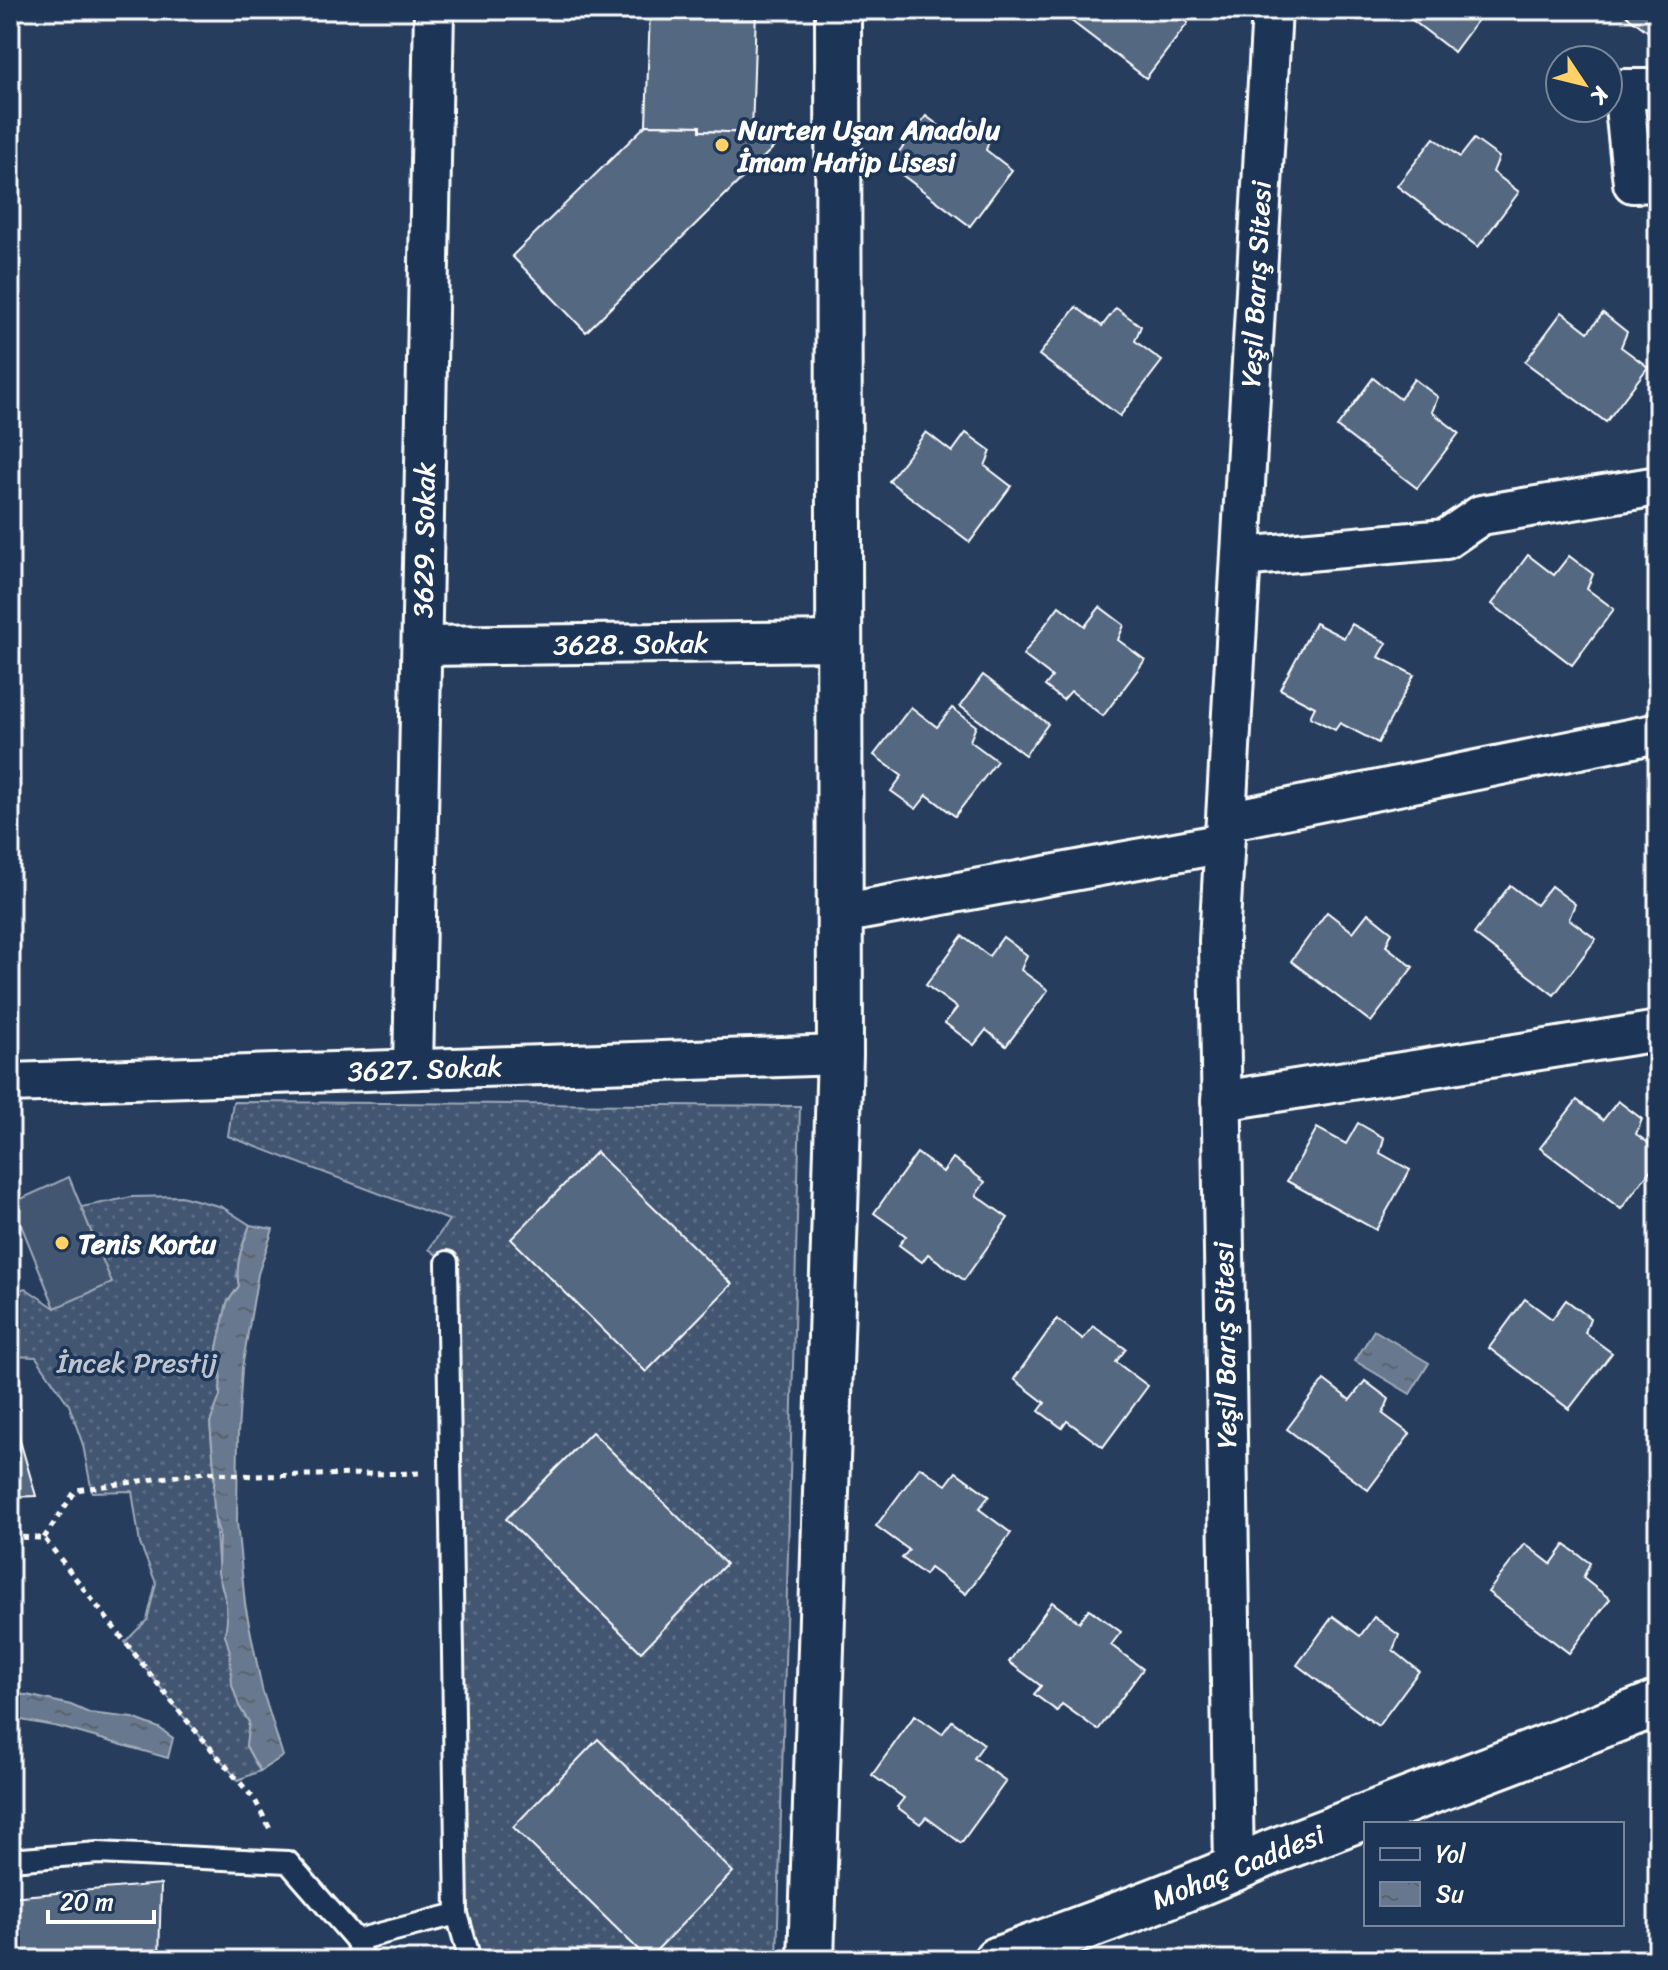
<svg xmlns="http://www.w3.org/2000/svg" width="1668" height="1970" font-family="Sriracha,sans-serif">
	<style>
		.grass { fill: url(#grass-dots); stroke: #a0aab8; stroke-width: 2 }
		.garden { fill: #425672; stroke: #a0aab8; stroke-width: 2 }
		.water { fill: url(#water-ripples); stroke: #a4aebb; stroke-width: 2 }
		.building { fill: #556781; stroke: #fff; stroke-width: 2 }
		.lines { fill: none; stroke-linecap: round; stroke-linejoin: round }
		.service-casing { stroke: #fff; stroke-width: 26 }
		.minor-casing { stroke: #fff; stroke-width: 44 }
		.tertiary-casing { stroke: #fff; stroke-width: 50 }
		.path { stroke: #fff; stroke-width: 5; stroke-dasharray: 6 6; stroke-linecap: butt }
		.service { stroke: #1d3557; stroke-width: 20 }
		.minor { stroke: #1d3557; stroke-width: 38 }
		.tertiary { stroke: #1d3557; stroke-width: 44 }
		.poi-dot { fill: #ffd166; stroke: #1d3557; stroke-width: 3 }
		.labels { text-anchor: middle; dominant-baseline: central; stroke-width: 7; stroke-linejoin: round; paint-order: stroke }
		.poi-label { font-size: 28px; font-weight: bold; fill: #fff; stroke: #1d3557; text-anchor: start }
		.street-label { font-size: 28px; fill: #fff; stroke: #1d3557 }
		.park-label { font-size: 28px; fill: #bdc4ce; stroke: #1d3557 }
	</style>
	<defs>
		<pattern id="grass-dots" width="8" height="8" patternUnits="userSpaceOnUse" patternTransform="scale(2)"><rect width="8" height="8" fill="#425672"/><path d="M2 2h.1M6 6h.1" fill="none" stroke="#5e6f87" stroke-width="1.8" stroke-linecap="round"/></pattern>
		<pattern id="water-ripples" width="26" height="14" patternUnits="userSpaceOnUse" patternTransform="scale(2)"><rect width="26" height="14" fill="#67788e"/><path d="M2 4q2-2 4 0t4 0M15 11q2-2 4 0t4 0" fill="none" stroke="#5a626d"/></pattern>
	</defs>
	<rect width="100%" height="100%" fill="#263d5e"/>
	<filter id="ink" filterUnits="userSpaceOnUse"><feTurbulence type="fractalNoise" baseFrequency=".0125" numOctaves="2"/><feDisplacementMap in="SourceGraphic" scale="16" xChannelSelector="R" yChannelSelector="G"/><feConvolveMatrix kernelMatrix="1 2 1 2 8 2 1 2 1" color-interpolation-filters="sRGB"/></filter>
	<g filter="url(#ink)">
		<g class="grass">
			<polygon points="233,1102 800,1106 777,1960 483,1960 457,1914 447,1263 429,1249 449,1220 228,1136"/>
			<path d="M181 1196 222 1207 250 1225C243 1244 234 1266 239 1286L227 1303 217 1348 221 1370 220 1397 210 1423 214 1466V1507L218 1561 226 1602 232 1669 239 1706 249 1722 246 1746 260 1771 238 1780 183 1716 125 1642 147 1620 156 1583 140 1544 132 1491 92 1492 83 1445 69 1405 36 1357 10 1356V1294L25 1288 55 1308 81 1207 132 1197Z"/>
		</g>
		<polygon class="garden" points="69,1177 112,1283 55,1308 12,1203"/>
		<g class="water">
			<path d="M250 1225 273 1229 258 1274 242 1368 238 1433 237 1522 245 1604 262 1689 283 1756 260 1771 246 1746 249 1722 239 1706 232 1685 230 1652 225 1635 227 1620 226 1602 218 1573 219 1533 215 1520 213 1496 215 1476 210 1423 220 1396 221 1370 217 1348 227 1303 239 1286C234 1266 243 1244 250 1225Z"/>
			<polygon points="1374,1330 1429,1363 1410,1394 1355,1361"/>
			<polygon points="10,1694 27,1695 71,1705 89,1713 133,1718 159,1728 173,1738 168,1758 59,1727 10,1718"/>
		</g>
		<g class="building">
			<polygon points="650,10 756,10 752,133 700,131 700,126 646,125"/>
			<polygon points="1071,10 1172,10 1188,23 1146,78 1066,17"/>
			<polygon points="1399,10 1485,10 1454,52"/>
			<polygon points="1619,10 1658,10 1658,39"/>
			<polygon points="926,116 953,136 967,117 991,135 986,150 1012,170 970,226 889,165"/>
			<polygon points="646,125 700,126 700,131 752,133 752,125 774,147 586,332 512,256"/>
			<polygon points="1434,138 1460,157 1474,139 1499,157 1493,172 1519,192 1478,247 1397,186"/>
			<polygon points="1076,307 1102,326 1116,308 1141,326 1135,341 1162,361 1120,416 1039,355"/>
			<polygon points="1562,312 1588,332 1603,313 1627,332 1621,347 1648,367 1606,422 1525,362"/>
			<polygon points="1373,378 1400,399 1414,379 1438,397 1432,412 1459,433 1417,488 1337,427"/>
			<polygon points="926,432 952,452 966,433 991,451 985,466 1011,486 970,542 889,481"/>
			<polygon points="1528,555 1554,575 1569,556 1593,574 1587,589 1614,609 1572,665 1492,604"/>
			<polygon points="1059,606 1085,626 1100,607 1124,625 1118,640 1145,660 1103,716 1071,691 1063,700 1045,686 1052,677 1023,655"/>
			<polygon points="1315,623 1344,638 1352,624 1387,643 1379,657 1414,675 1378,743 1340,723 1335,730 1310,717 1315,707 1280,689"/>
			<polygon points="983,675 1048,724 1025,755 960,706"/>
			<polygon points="911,707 937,727 952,708 976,726 970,741 997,761 955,816 927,795 916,809 891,791 902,776 874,755"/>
			<polygon points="1510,885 1536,905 1551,886 1575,904 1569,919 1596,939 1554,995 1474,934"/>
			<polygon points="1327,912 1353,932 1368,913 1392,932 1386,946 1413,967 1371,1022 1291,961"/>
			<polygon points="962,936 989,956 1003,937 1027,955 1021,970 1048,990 1006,1046 986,1030 974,1045 945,1023 957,1008 926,985"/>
			<polygon points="1577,1100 1603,1120 1618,1101 1642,1119 1636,1134 1658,1150 1658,1160 1621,1209 1540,1148"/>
			<polygon points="1358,1123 1384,1138 1380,1153 1410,1170 1376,1230 1287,1181 1317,1128 1346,1144"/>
			<polygon points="596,1152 732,1284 646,1372 511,1239"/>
			<polygon points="917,1153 943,1172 953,1158 985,1182 976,1195 1008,1218 964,1280 928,1254 922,1262 899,1245 906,1236 874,1213"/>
			<polygon points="1525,1299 1552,1319 1566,1300 1590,1318 1585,1333 1612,1353 1569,1409 1489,1348"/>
			<polygon points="1057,1319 1083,1339 1093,1326 1126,1349 1116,1362 1148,1386 1103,1447 1067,1421 1062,1428 1039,1411 1045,1403 1014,1379"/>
			<polygon points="1324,1380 1350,1400 1365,1381 1389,1399 1383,1414 1410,1434 1368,1490 1287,1429"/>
			<polygon points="10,1406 36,1496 10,1497"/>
			<polygon points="592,1432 726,1564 641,1652 506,1519"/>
			<polygon points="920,1467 946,1485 956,1472 989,1496 979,1509 1011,1533 966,1594 930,1568 925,1575 902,1558 909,1550 876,1526"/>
			<polygon points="1525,1544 1551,1564 1565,1545 1590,1563 1583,1578 1610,1599 1569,1653 1488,1592"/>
			<polygon points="1052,1602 1079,1622 1089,1609 1121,1632 1111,1645 1143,1669 1098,1730 1062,1704 1057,1711 1034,1694 1041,1686 1009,1662"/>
			<polygon points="1333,1616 1360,1636 1374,1617 1399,1635 1393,1650 1419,1671 1378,1726 1297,1665"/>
			<polygon points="915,1715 942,1734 952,1721 984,1744 974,1758 1006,1781 961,1843 926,1817 920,1824 897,1807 904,1798 872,1775"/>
			<polygon points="598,1739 733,1872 648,1959 513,1827"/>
			<polygon points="161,1884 159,1960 10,1960 10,1897"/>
		</g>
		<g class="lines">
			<defs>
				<g id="service">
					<polyline points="447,1262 457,1914"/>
					<polyline points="10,1860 98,1853 288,1862 356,1940"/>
					<polyline points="363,1960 356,1940 457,1914 470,1960"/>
				</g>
				<g id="minor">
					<polyline points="1658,89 1623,89 1633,183 1658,182"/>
					<polyline points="1241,557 1446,539 1481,515 1658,486"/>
					<polyline points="422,646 840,641"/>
					<polyline points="1226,821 1658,733"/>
					<polyline points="840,914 1224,843"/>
					<polyline points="413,1069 434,10"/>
					<polyline points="10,1083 840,1055"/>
					<polyline points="1221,1101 1658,1031"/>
					<polyline points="1234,1869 1219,941 1272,10"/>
				</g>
				<g id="tertiary">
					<polyline points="811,1960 840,1055 838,10"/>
					<path d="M996 1960C1088 1926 1182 1893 1272 1852L1542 1749 1658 1703"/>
				</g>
			</defs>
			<use href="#service" class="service-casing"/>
			<use href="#minor" class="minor-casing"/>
			<use href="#tertiary" class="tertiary-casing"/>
			<g class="path">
				<polyline points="10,1537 44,1538 183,1716 255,1800 272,1833"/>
				<polyline points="44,1538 76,1490 205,1472 255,1476 424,1473"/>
			</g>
			<use href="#service" class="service"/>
			<use href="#minor" class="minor"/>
			<use href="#tertiary" class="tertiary"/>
		</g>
	</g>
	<g class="poi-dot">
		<circle cx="722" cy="145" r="8"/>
		<circle cx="62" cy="1243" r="8"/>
	</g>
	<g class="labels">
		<g class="poi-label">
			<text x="738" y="129">Nurten Uşan Anadolu<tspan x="738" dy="32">İmam Hatip Lisesi</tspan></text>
			<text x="78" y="1243">Tenis Kortu</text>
		</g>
		<g class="street-label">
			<text transform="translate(1256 284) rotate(-87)">Yeşil Barış Sitesi</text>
			<text transform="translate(424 540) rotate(-89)">3629. Sokak</text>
			<text transform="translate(631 644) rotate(-1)">3628. Sokak</text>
			<text transform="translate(425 1069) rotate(-2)">3627. Sokak</text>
			<text transform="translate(1225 1345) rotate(-91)">Yeşil Barış Sitesi</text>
			<text transform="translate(1238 1867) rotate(-22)">Mohaç Caddesi</text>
		</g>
		<g class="park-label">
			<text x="137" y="1362">İncek Prestij</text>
		</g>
	</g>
	<rect width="1668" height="1970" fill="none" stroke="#1d3557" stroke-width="40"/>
	<rect x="20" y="20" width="1628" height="1930" fill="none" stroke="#fff" stroke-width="3" filter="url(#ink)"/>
	<rect x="1364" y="1822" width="260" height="104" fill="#1d3557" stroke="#77869a" stroke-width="2"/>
	<rect x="1380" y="1848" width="40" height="12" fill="#1d3557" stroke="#77869a" stroke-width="2"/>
	<text x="1436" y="1862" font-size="24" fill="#ffffff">Yol</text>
	<rect x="1380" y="1882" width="40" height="24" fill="url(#water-ripples)" stroke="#77869a" stroke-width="2"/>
	<text x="1436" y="1902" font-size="24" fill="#ffffff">Su</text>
	<g transform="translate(1584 84) rotate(125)"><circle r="38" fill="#1d3557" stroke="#77869a" stroke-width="2"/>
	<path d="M0-6L14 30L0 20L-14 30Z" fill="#ffd166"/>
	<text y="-12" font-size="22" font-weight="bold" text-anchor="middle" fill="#ffffff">K</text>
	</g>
	<path d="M48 1910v12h106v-12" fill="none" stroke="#ffffff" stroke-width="4"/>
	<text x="60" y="1910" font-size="24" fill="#ffffff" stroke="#1d3557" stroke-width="6" paint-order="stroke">20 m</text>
</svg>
